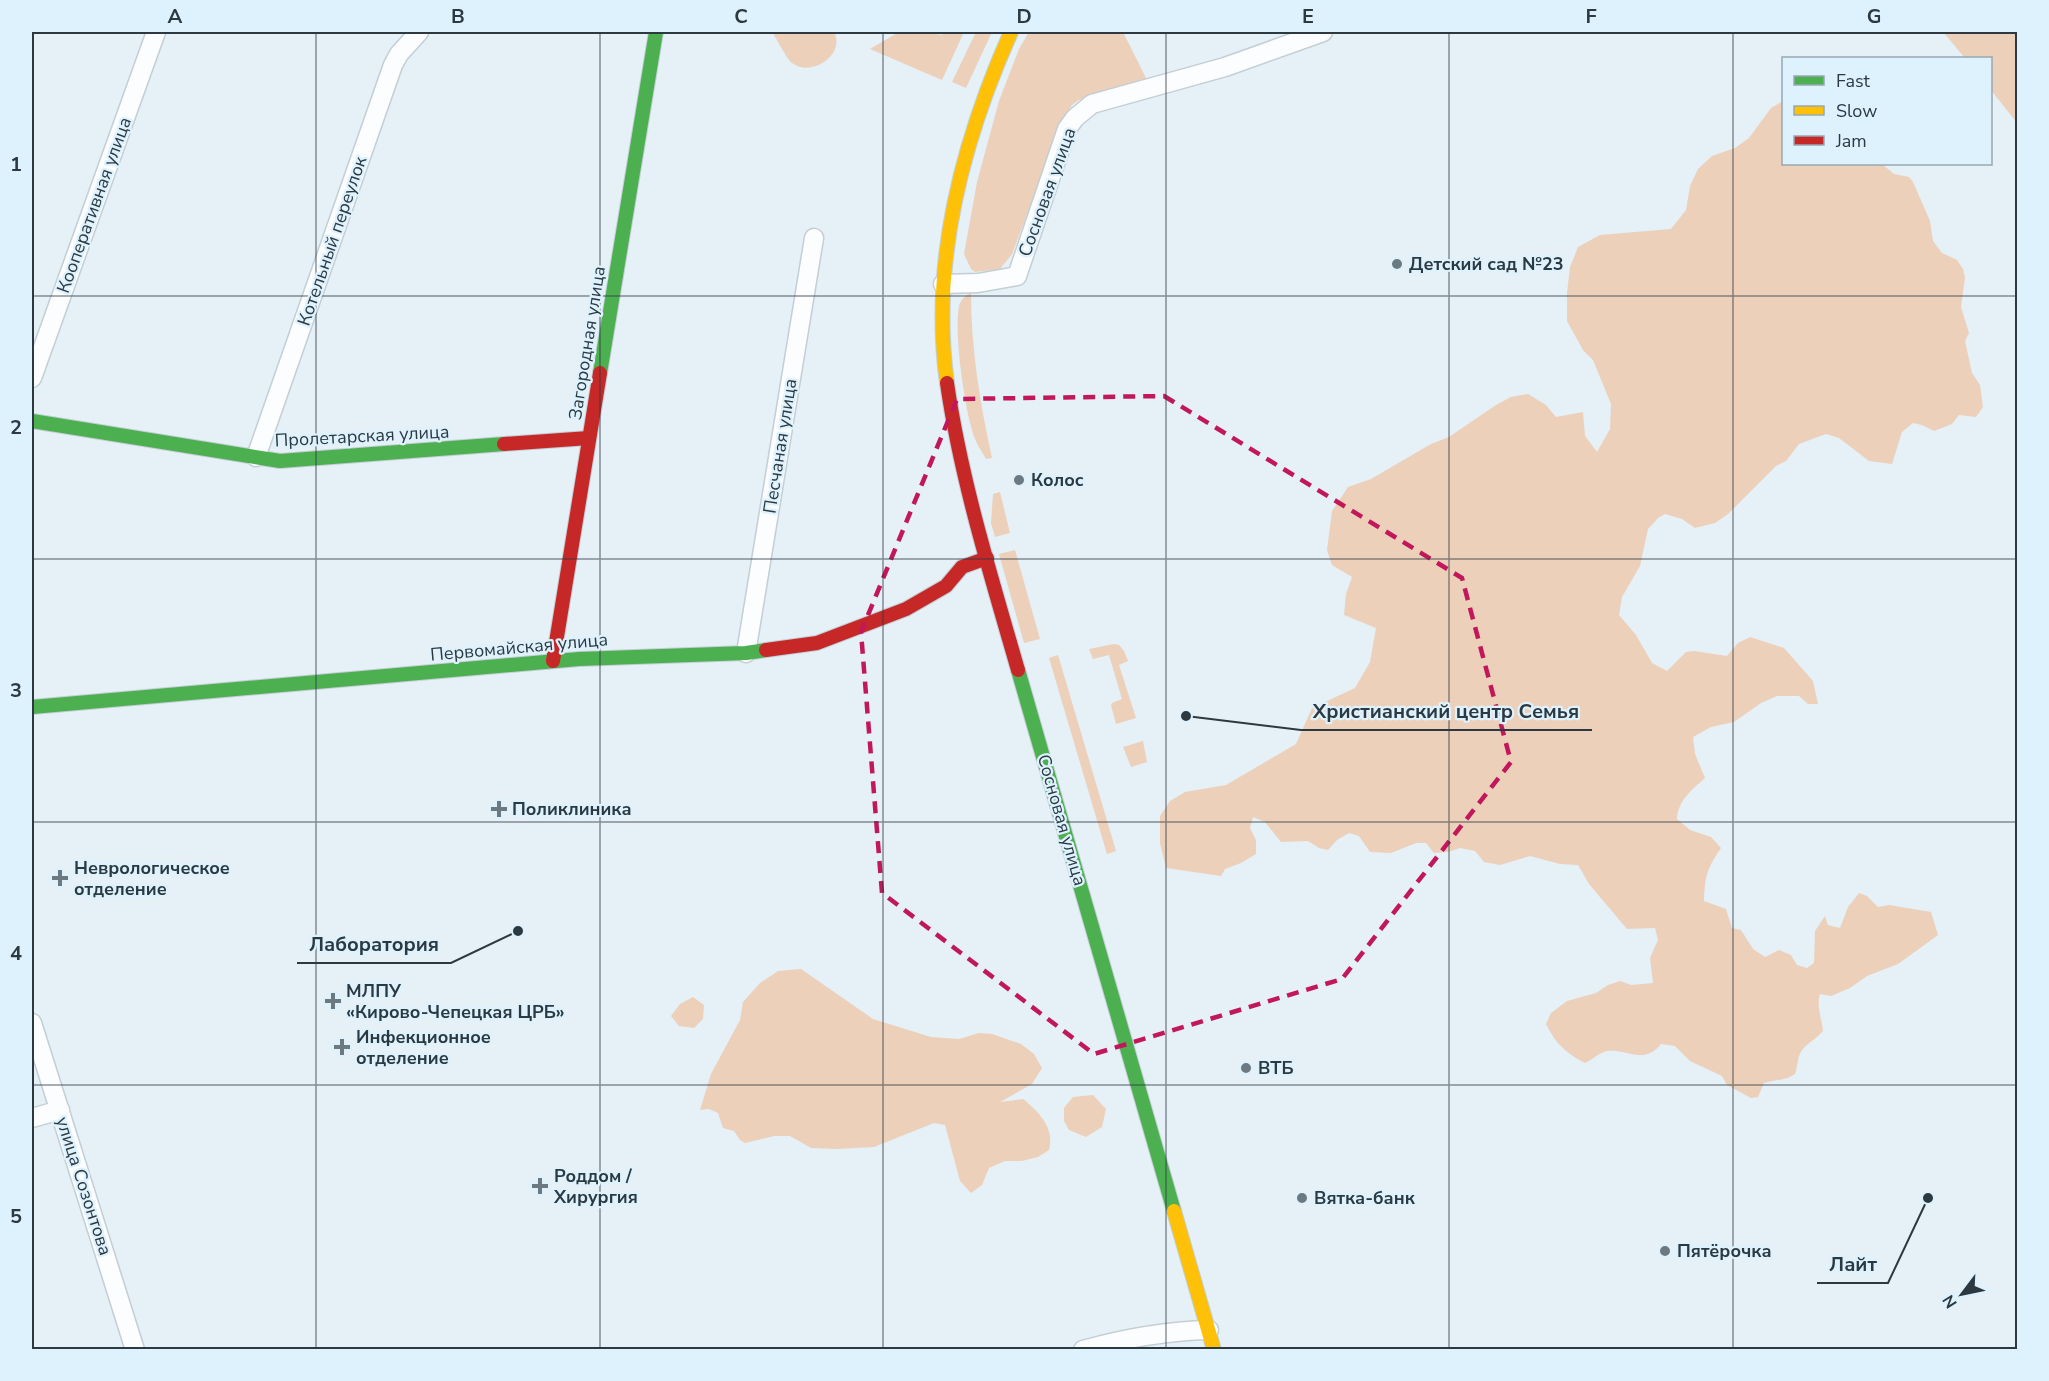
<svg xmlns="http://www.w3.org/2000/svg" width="2049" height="1381" font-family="'Nunito Sans',sans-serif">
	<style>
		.green { fill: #ecd0ba }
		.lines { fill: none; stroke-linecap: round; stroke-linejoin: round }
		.street-casing { stroke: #c3ced5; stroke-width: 21 }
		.fast-casing { stroke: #c3ced5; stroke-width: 16 }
		.slow-casing { stroke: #c3ced5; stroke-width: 16 }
		.jam-casing { stroke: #c3ced5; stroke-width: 16 }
		.street { stroke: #fbfdfe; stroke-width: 18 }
		.fast { stroke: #4caf50; stroke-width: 14 }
		.slow { stroke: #ffc107; stroke-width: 14 }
		.jam { stroke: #c62828; stroke-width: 14 }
		.marked { fill: none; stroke: #c2185b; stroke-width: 4.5; stroke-dasharray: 12 8; stroke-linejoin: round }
		.grid { fill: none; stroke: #2c3941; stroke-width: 1.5; stroke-opacity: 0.55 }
		.poi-dot { fill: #6d7981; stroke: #def2fe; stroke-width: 2 }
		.labels { text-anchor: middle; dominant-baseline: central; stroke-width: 4.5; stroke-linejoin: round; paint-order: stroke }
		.street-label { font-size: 18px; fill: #2c3941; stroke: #def2fe }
		.poi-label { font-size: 18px; font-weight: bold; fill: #2c3941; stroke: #def2fe; text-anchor: start }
		.leader { fill: none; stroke: #2c3941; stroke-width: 2 }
		.callout-dot { fill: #2c3941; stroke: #def2fe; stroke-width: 2 }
		.callout-label { font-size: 20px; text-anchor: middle; font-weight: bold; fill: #2c3941; stroke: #def2fe; stroke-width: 4.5; stroke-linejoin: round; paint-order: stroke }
		.neatline { fill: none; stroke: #2c3941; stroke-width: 2 }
		.grid-label { font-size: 20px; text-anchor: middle; font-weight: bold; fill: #2c3941 }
	</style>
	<rect width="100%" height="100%" fill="#e5f0f7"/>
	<g class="green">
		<path d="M772 32H834C846 54 812 78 792 63 786 58 777 39 772 32Z"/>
		<polygon points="899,32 927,32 942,35 944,32 964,32 942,80 870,49"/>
		<polygon points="976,32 992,32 966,88 952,82"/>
		<polygon points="1029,32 1123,32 1147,80 1079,100 1072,105 1062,121 1012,254 1000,269 975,272 971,269 964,254 977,182 999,101 1019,49"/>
		<polygon points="1943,32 2017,32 2017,123 1991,90 1990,58 1965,58"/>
		<path d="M1783 101 1784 164H1882L1894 174 1909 177 1913 182 1930 221 1933 241 1942 253 1957 260 1963 269 1965 277 1961 307 1969 333 1965 341 1972 373 1980 385 1983 407 1976 417 1959 415 1952 424 1934 431 1922 425 1913 423 1902 432 1892 464 1869 461 1839 438 1826 434 1799 444 1786 461 1776 466 1728 514 1715 523 1695 528 1682 519 1665 514 1658 518 1648 529 1640 566 1622 597 1619 615 1636 635 1652 663 1667 671 1686 652 1694 651 1727 656 1738 643 1750 637 1784 648 1813 681 1818 704H1808L1799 696H1777L1761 703 1734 722 1711 727 1693 737 1695 754 1705 778C1692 790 1678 800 1677 819L1690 830 1711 837 1721 848C1707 869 1705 875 1704 901L1726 909 1732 928 1741 930 1753 949 1765 957 1779 950 1791 955 1797 965 1807 968 1814 963 1815 931 1825 916 1828 925 1840 928 1848 907 1859 893 1867 896 1878 907 1889 905 1931 912 1938 935 1898 964 1867 976 1850 988 1831 996 1820 994C1816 1005 1822 1020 1823 1031 1816 1039 1808 1043 1803 1049 1797 1055 1798 1066 1795 1074 1785 1081 1776 1079 1764 1083L1758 1097 1751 1098 1727 1085 1722 1076 1690 1061 1675 1046 1661 1044C1643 1066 1628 1048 1607 1051 1600 1052 1592 1060 1585 1063 1566 1053 1556 1044 1546 1024L1551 1013 1567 1001 1596 993 1608 985 1620 981 1631 985 1653 983 1650 958 1658 940 1655 928 1627 929 1589 884 1578 865 1560 864 1530 856 1500 865 1484 862 1475 851 1460 848 1448 852 1434 853 1426 843H1416L1391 853 1370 852 1359 836 1349 833 1337 840 1328 850 1319 848 1308 841 1281 842 1265 822 1253 817 1250 828 1256 840V854L1241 863 1225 869 1221 876 1166 868 1160 843V816L1170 801 1185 792 1226 785 1296 744 1312 708 1355 688 1370 662 1376 628 1344 615 1346 594 1352 577 1332 565 1327 550 1332 511 1348 487 1371 479 1431 444 1449 437 1496 405 1511 397 1528 394 1546 405 1556 417 1583 412 1585 436 1597 452 1610 429 1611 404 1593 360 1583 350 1567 321V293L1570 267 1578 247 1600 235 1671 229 1686 210 1690 186 1698 169 1712 156 1735 148 1749 138 1771 108Z"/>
		<path d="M971 293C971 349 980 403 992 458L986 459C981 450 974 440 972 430 964 402 954 334 959 306 961 300 965 295 971 293Z"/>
		<polygon points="1000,492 1010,533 995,537 991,523 993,494"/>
		<polygon points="1015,550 1040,639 1024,643 999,554"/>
		<polygon points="1114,644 1119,645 1124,651 1128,661 1119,665 1136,718 1116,724 1111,705 1112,703 1122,699 1109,655 1093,659 1089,649"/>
		<polygon points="1058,655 1116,851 1107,854 1049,658"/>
		<polygon points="1143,741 1147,762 1131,767 1123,747"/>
		<path d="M801 969 873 1019 931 1037 959 1039 979 1033 992 1034 1021 1044 1034 1054 1042 1068 1032 1084 1000 1102 1023 1099C1039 1112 1055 1128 1049 1150L1038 1157 1022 1161H1005L989 1168 982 1185 971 1193 960 1181 945 1125 934 1123 874 1147 837 1149 811 1148 790 1136H774L745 1143 740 1140 734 1131 723 1128 718 1113 709 1109 700 1110 711 1074 740 1020 743 1002 760 983 778 971Z"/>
		<polygon points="693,997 704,1005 703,1019 694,1028 679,1026 671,1016 680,1004"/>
		<polygon points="1093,1095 1106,1109 1102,1127 1086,1137 1069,1130 1064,1121 1064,1108 1073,1097"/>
	</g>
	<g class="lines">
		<defs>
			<g id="street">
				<polyline points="943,284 978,283 1017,276 1067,129 1075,118 1092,104 1225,67 1323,32"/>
				<polyline points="32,378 156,32"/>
				<polyline points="256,457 393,65 399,54 419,32"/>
				<polyline points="746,653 814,238"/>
				<polyline points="32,1023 135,1350"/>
				<polyline points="32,1118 60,1110"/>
				<path d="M1083 1350C1126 1338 1165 1331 1209 1330"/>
			</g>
			<g id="fast">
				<polyline points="600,373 656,32"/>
				<polyline points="32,421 280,461 504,444"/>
				<polyline points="1018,670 1174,1211"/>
				<polyline points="32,707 579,659 746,653 766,650"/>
			</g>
			<g id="slow">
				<path d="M947 383C930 262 962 142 1011 32"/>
				<polyline points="1174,1211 1214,1350"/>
			</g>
			<g id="jam">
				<path d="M947 383C961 480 991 576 1018 670"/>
				<polyline points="504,444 589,438"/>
				<polyline points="766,650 817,643 906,609 946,586 962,567 987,558"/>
				<polyline points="553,661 600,373"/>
			</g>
		</defs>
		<use href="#street" class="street-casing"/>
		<use href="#fast" class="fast-casing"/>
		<use href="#slow" class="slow-casing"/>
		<use href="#jam" class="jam-casing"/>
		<use href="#street" class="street"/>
		<use href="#fast" class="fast"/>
		<use href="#slow" class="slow"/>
		<use href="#jam" class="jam"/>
	</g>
	<path class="marked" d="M1164 396 1462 578 1511 762 1342 979 1094 1054 882 893 861 632 957 399Z"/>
	<path class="grid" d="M316 32V1350M600 32V1350M883 32V1350M1166 32V1350M1449 32V1350M1733 32V1350M32 296H2018M32 559H2018M32 822H2018M32 1085H2018"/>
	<g class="poi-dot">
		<circle cx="1397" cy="264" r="6"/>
		<circle cx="1019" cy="480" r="6"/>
		<path d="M496 800h6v6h6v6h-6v6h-6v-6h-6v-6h6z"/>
		<path d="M57 869h6v6h6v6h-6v6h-6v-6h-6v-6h6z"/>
		<path d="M330 992h6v6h6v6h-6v6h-6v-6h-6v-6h6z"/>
		<path d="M339 1038h6v6h6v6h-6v6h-6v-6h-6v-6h6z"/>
		<circle cx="1246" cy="1068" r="6"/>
		<path d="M537 1177h6v6h6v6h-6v6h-6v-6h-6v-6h6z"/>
		<circle cx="1302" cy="1198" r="6"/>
		<circle cx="1665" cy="1251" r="6"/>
	</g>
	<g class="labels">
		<g class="street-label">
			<text transform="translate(1047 192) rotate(-70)">Сосновая улица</text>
			<text transform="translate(94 205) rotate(-70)">Кооперативная улица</text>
			<text transform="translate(332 241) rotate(-71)">Котельный переулок</text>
			<text transform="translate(587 343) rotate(-81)">Загородная улица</text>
			<text transform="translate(362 436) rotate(-3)">Пролетарская улица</text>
			<text transform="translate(780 446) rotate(-81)">Песчаная улица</text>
			<text transform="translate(519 647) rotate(-5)">Первомайская улица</text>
			<text transform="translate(1062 820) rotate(74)">Сосновая улица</text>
			<text transform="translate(84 1186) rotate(72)">улица Созонтова</text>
		</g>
		<g class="poi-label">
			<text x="1409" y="264">Детский сад №23</text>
			<text x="1031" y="480">Колос</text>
			<text x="512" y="809">Поликлиника</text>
			<text x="74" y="868">Неврологическое<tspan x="74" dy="21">отделение</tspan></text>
			<text x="346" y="991">МЛПУ<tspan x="346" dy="21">«Кирово-Чепецкая ЦРБ»</tspan></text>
			<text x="356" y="1037">Инфекционное<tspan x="356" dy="21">отделение</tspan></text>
			<text x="1258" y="1068">ВТБ</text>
			<text x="554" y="1176">Роддом /<tspan x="554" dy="21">Хирургия</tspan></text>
			<text x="1314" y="1198">Вятка-банк</text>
			<text x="1677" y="1251">Пятёрочка</text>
		</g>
	</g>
	<path class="leader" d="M1186 716L1301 730H1592M518 931L451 963H297M1928 1198L1888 1283H1817"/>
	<g class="callout-dot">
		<circle cx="1186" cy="716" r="6"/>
		<circle cx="518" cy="931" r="6"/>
		<circle cx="1928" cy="1198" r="6"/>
	</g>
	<g class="callout-label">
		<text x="1446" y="718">Христианский центр Семья</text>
		<text x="374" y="951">Лаборатория</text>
		<text x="1853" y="1271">Лайт</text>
	</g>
	<rect width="2049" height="1381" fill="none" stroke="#def2fe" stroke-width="66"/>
	<rect x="1782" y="57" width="210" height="108" fill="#def2fe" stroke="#97a8b2" stroke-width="1.5"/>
	<rect x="1794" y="76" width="30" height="9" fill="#4caf50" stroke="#97a8b2" stroke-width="1.5"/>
	<text x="1836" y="87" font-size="18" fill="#2c3941">Fast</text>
	<rect x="1794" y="106" width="30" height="9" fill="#ffc107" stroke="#97a8b2" stroke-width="1.5"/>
	<text x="1836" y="117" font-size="18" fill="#2c3941">Slow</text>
	<rect x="1794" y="136" width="30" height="9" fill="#c62828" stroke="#97a8b2" stroke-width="1.5"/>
	<text x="1836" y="147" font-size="18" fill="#2c3941">Jam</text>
	<g transform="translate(1962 1294) rotate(238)" stroke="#def2fe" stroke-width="4.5" paint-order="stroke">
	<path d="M0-4.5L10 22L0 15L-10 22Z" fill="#2c3941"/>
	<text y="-9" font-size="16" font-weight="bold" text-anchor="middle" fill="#2c3941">N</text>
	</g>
	<rect x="33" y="33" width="1983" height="1315" class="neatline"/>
	<g class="grid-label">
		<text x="175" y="23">A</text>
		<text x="458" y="23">B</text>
		<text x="741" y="23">C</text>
		<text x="1024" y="23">D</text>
		<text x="1308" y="23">E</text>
		<text x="1591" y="23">F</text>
		<text x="1874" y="23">G</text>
		<text x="16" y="171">1</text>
		<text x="16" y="434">2</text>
		<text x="16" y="697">3</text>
		<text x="16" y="960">4</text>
		<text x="16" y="1223">5</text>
	</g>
</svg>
